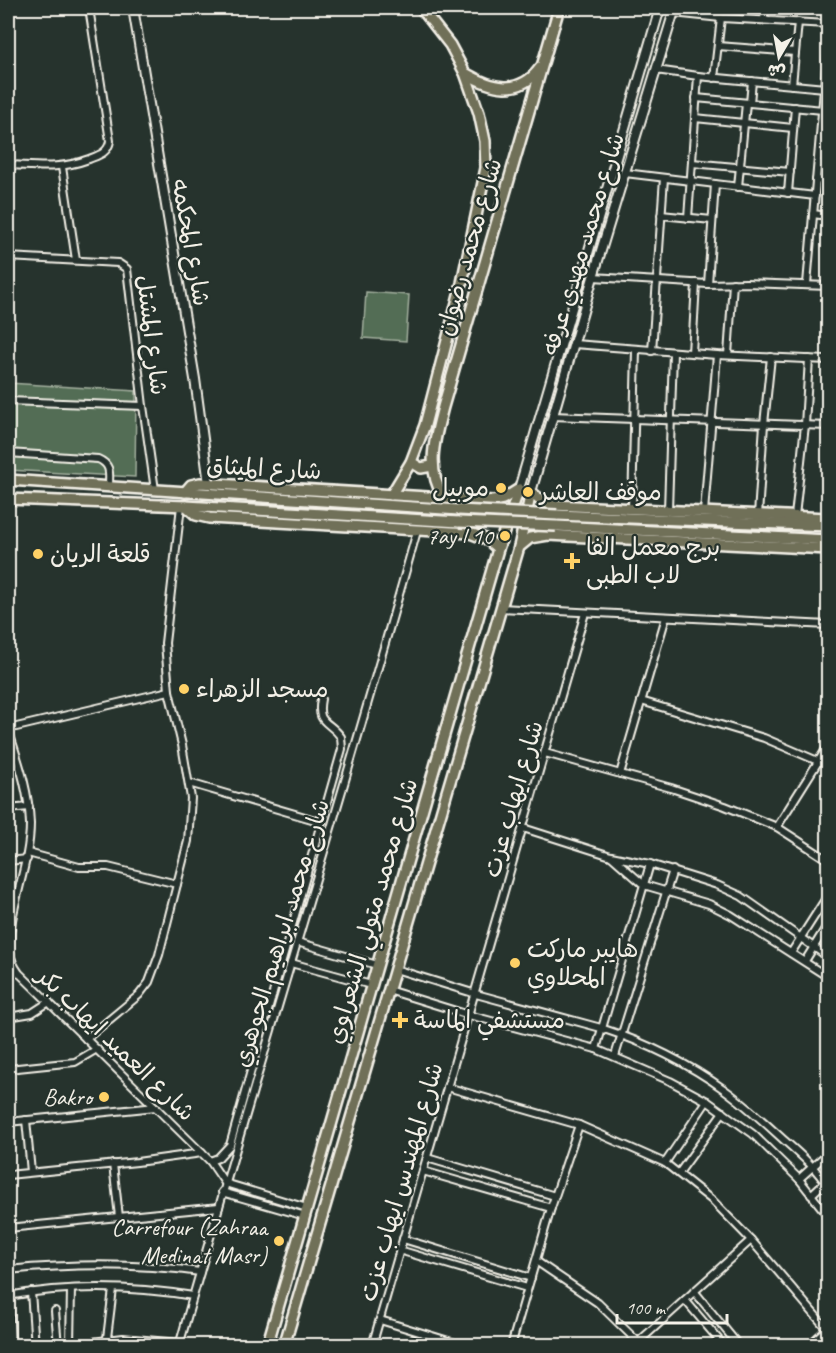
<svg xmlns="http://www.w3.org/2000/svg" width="836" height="1353" font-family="Caveat,'Playpen Sans Arabic',sans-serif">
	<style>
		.green { fill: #526d55; stroke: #a3af9e; stroke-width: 1.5 }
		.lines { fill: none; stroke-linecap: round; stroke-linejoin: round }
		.minor-casing { stroke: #f4f1e8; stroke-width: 10 }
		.tertiary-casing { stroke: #f4f1e8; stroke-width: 12 }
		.primary-casing { stroke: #f4f1e8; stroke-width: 14 }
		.minor { stroke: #26332d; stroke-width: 6 }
		.tertiary { stroke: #26332d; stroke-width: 8 }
		.primary { stroke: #706f59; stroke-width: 9 }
		.primary-bridge-casing { stroke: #f4f1e8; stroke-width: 14; stroke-linecap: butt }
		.primary-bridge { stroke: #706f59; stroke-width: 9 }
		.poi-dot { fill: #ffd166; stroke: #26332d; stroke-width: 2 }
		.labels { text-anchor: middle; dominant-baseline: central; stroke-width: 4.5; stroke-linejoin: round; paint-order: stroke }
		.street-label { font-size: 24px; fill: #f4f1e8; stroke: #26332d }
		.poi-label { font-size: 24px; fill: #f4f1e8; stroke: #26332d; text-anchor: start }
	</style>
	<rect width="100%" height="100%" fill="#26332d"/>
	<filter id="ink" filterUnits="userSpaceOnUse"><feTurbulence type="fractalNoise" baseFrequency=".0167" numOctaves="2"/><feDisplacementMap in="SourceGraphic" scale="12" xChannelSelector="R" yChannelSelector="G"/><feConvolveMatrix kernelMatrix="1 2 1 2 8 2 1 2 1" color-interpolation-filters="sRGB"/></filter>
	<g filter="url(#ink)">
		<g class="green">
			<polygon points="366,292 409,295 406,341 363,338"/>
			<polygon points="8,383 136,391 135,477 8,470"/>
		</g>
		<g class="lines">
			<defs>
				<g id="minor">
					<polyline points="673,13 721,18 828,24"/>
					<polyline points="764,20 765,8"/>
					<polyline points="718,46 795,52"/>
					<polyline points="656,70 698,76 825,88"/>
					<polyline points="714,78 721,18"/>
					<polyline points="792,85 798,22"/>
					<polyline points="696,98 823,110"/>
					<polyline points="750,103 752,81"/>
					<polyline points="695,118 793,128"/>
					<polyline points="692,163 790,172"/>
					<polyline points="818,164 828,165"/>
					<path d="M8 165C38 166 59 170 89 159 99 155 108 153 110 141L89 8"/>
					<polyline points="62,167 76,260"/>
					<polyline points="625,173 815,196"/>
					<polyline points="816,180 828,181"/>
					<polyline points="738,187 746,103"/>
					<polyline points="788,193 795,107"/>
					<polyline points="813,214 828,216"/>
					<polyline points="661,215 712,220"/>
					<polyline points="688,218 698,76"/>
					<polyline points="8,257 118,263 127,269 143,406 155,490"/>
					<polyline points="593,277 708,284 746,283 828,286"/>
					<polyline points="708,284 715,184"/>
					<polyline points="807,284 828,44"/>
					<polyline points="574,344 717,355 828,360"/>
					<polyline points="652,351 664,178"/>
					<polyline points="692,353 696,283"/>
					<polyline points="728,355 733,283"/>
					<polyline points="8,401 143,406"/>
					<polyline points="552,416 828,426"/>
					<path d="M8 453 98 459C112 465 109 474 109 487"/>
					<polyline points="632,508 636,350"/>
					<polyline points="668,510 673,352"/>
					<polyline points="704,512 717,355"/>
					<polyline points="758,515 764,424 771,357"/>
					<polyline points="795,516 805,425 809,359"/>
					<polyline points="500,608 828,625"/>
					<path d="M169 691 8 729C18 760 29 791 30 824 30 867 7 912 10 952 11 960 14 966 19 973L210 1161 225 1183 307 1208"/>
					<polyline points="641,701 764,738 820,762"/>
					<polyline points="545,753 671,788 725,806 777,827 828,860"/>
					<polyline points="620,774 666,617"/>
					<polyline points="189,783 322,822"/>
					<polyline points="8,809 29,807"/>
					<polyline points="777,827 828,746"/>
					<polyline points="523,828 611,856 650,864 717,885 741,896 828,957"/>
					<polyline points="28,853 79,867 108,867 177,884"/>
					<polyline points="611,856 644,885 709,904 731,915 828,977"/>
					<polyline points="8,861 27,859"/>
					<polyline points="297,942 377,965"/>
					<polyline points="791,953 828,895"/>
					<polyline points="805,961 828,924"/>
					<polyline points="291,963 371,985"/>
					<path d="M395 969 476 994 601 1028C644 1042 689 1064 725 1090 746 1105 765 1123 785 1141 801 1155 817 1169 828 1187"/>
					<polyline points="388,990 469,1015 596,1049 670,1081 707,1101 753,1134 799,1179 828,1216"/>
					<polyline points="8,1017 32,1013 49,1002"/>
					<polyline points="86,1039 139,995 149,982 159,955 188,841 191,798 182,745 169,691 165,643 181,506"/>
					<polyline points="596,1049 650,864"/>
					<polyline points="615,1056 673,870"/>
					<polyline points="8,1069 75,1062 97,1049"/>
					<polyline points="447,1087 579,1125 665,1163 713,1201 751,1240 827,1329"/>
					<polyline points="26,1120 31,1172"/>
					<polyline points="8,1122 156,1107"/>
					<polyline points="427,1158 555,1196"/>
					<path d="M210 1161 218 1158 230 1145 342 749 341 737C329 720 316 725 321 699"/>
					<polyline points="665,1163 707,1101"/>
					<polyline points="113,1164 119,1217"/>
					<polyline points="423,1171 551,1208"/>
					<polyline points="679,1173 723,1112"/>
					<polyline points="8,1175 137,1162 202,1153"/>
					<polyline points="799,1179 828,1153"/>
					<polyline points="222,1192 305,1216"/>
					<polyline points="811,1195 828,1179"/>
					<polyline points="8,1228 219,1207"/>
					<polyline points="403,1239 531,1278"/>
					<polyline points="399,1250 527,1288"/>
					<polyline points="536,1261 598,1303 638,1342"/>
					<path d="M8 1270C71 1264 137 1263 200 1272"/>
					<polyline points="694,1291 739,1346"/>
					<polyline points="31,1292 35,1346"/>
					<path d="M8 1296C68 1285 133 1286 193 1296"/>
					<polyline points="9,1296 11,1346"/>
					<polyline points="685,1300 724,1346"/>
					<polyline points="55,1311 58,1346"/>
					<polyline points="380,1320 465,1346"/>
					<polyline points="70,1344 71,1289"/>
					<polyline points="62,1346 123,1338 180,1343"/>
					<polyline points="106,1346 113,1289"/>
					<path d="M179 1346C256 1073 341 803 417 531"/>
					<polyline points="372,1346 585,613"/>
					<polyline points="511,1346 551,1208 579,1125"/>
					<polyline points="634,1346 751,1240"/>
					<polyline points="808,1346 828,1328"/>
				</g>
				<g id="tertiary">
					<polyline points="133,8 195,379 209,484"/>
					<polyline points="519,489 660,8"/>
					<polyline points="531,492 593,277 675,8"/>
				</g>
				<g id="primary">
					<path d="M465 73C491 88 519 97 540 68"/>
					<polyline points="411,462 421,468 432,466"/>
					<polyline points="8,480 459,510"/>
					<polyline points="185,492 191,485 200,483 493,501 503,499 519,489"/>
					<polyline points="531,492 543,502 553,505 828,518"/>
					<polyline points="391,495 411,462 425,425 462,283 486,168 485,141 479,113 465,73 450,45 421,8"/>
					<path d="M444 498C425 469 435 438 443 407L559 8"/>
					<polyline points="8,499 186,506 459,522"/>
					<polyline points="186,506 196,515 209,518 470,533 488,540 498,549"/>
					<polyline points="557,515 828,526"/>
					<polyline points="556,526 828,540"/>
					<polyline points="519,547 530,538 548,535 828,549"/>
					<polyline points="267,1346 498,549 519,489"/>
					<polyline points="284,1346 519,547 531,492"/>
				</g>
			</defs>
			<use href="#minor" class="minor-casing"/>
			<use href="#tertiary" class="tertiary-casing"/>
			<use href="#primary" class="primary-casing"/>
			<use href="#minor" class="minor"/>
			<use href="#tertiary" class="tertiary"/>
			<use href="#primary" class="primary"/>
			<defs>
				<g id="primary-bridge">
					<polyline points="459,510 557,515"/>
					<polyline points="459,522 556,526"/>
				</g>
			</defs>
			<use href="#primary-bridge" class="primary-bridge-casing"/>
			<use href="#primary-bridge" class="primary-bridge"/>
		</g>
	</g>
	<g class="poi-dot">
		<circle cx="501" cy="488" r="6"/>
		<circle cx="528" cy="492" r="6"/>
		<circle cx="505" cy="536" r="6"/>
		<circle cx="38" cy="554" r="6"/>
		<path d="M569 552h6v6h6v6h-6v6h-6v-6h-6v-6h6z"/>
		<circle cx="184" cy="689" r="6"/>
		<circle cx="515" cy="963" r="6"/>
		<path d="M397 1011h6v6h6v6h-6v6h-6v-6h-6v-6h6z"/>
		<circle cx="104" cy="1097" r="6"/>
		<circle cx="279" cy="1241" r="6"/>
	</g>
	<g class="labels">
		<g class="street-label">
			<text transform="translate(191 242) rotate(80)">شارع المحكمه</text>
			<text transform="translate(583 244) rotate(-73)">شارع محمد مهدي عرفه</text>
			<text transform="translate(469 247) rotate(-74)">شارع محمد رضوان</text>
			<text transform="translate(152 335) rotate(83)">شارع المشتل</text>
			<text transform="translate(264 468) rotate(3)">شارع الميثاق</text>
			<text transform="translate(513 799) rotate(-74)">شارع ايهاب عزت</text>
			<text transform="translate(372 911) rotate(-74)">شارع محمد متولي الشعراوي</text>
			<text transform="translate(281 933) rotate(-73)">شارع محمد ابراهيم الجوهري</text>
			<text transform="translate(116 1044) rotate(44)">شارع العميد ايهاب بكر</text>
			<text transform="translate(401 1182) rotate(-74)">شارع المهندس ايهاب عزت</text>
		</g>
		<g class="poi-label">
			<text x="489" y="488" text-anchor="end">موبيل</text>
			<text x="540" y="492">موقف العاشر</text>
			<text x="493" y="536" text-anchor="end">7ay l 10</text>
			<text x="586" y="547">برج معمل الفا<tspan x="586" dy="28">لاب الطبى</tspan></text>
			<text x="50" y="554">قلعة الريان</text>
			<text x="196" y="689">مسجد الزهراء</text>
			<text x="527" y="949">هايبر ماركت<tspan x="527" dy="28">المحلاوي</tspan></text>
			<text x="414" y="1020">مستشفي الماسة</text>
			<text x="92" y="1097" text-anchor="end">Bakro</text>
			<text x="267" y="1227" text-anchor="end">Carrefour (Zahraa<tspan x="267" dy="28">Medinat Masr)</tspan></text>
		</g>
	</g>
	<rect width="836" height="1353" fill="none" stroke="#26332d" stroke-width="30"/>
	<rect x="15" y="15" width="806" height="1323" fill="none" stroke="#f4f1e8" stroke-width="2" filter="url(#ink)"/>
	<g transform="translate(779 57) rotate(190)" stroke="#26332d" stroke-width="4.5" paint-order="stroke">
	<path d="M0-4.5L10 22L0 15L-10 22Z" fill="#f4f1e8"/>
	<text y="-9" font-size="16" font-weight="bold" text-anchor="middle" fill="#f4f1e8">ش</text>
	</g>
	<path d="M617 1314v9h110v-9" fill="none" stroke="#f4f1e8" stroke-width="3"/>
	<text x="626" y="1314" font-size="18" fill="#f4f1e8" stroke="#26332d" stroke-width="4.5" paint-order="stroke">100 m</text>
</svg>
